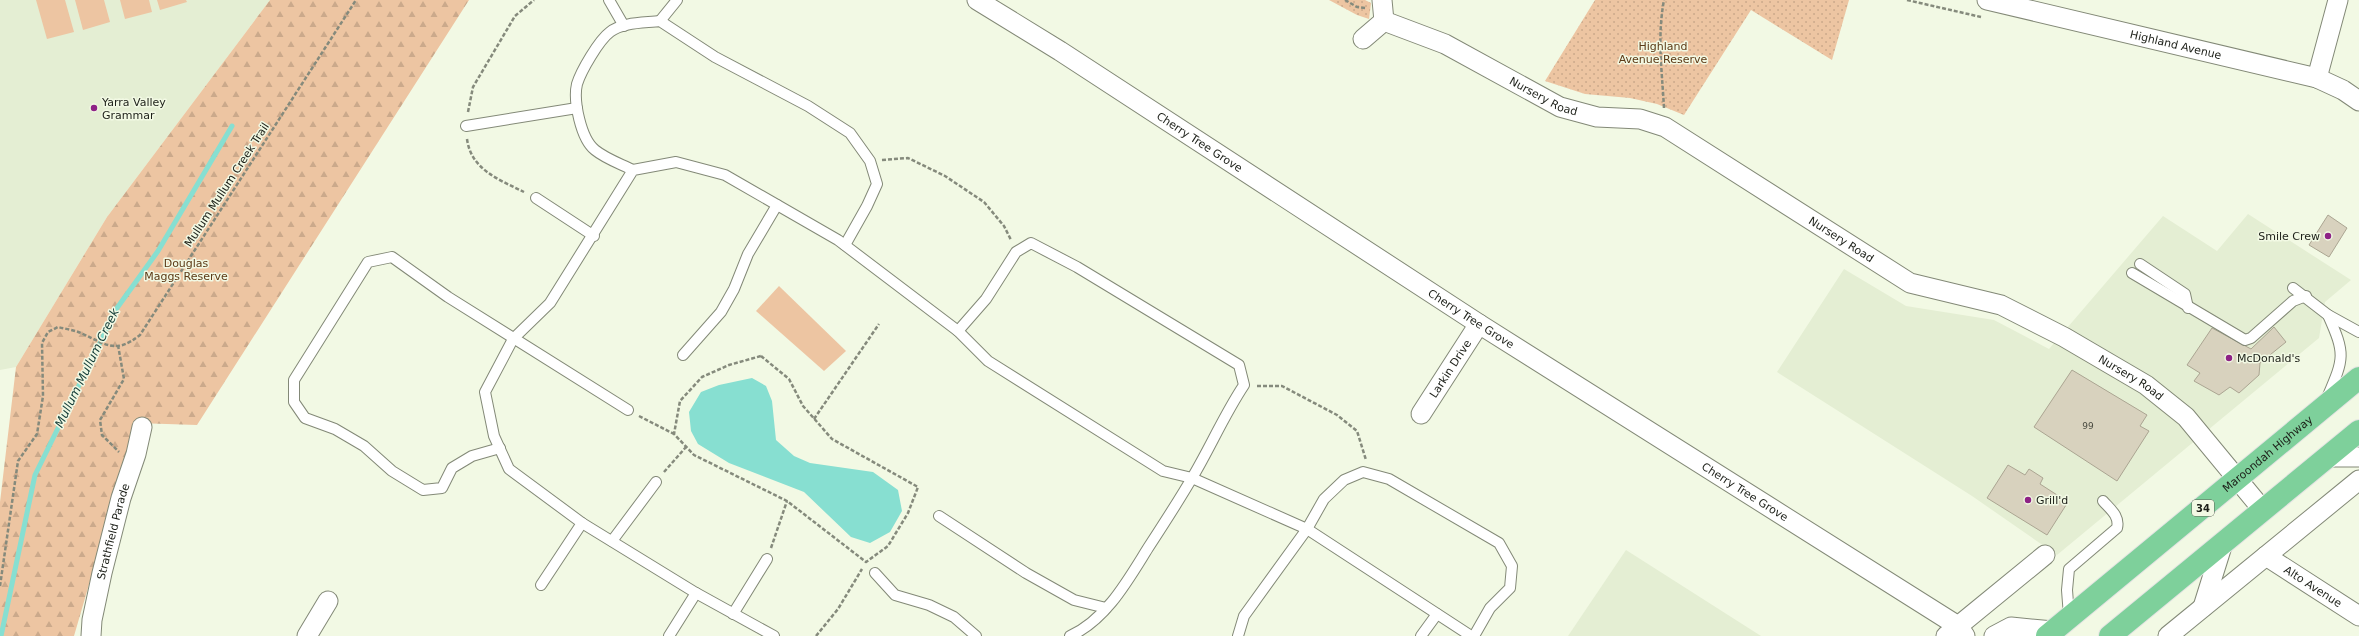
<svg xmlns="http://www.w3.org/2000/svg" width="2359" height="636" font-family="'DejaVu Sans',sans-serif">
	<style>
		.built { fill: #e4eed3 }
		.forest { fill: url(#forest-firs) }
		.park { fill: url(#park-dots) }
		.garden { fill: #edc5a2 }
		.water { fill: #87dfd1 }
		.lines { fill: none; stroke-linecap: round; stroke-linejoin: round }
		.stream { stroke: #87dfd1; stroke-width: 5 }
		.building { fill: #d8d2be; stroke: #aba592 }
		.service-casing { stroke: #838977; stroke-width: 12 }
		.minor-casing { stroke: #838977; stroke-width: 21 }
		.trunk-casing { stroke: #e4e4e3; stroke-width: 24 }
		.path { stroke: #858a7c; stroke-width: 2.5; stroke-dasharray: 4 2; stroke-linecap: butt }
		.service { stroke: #fff; stroke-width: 10 }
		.minor { stroke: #fff; stroke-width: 19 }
		.trunk { stroke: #7ed09b; stroke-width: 22 }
		.poi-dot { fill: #8e2286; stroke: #f2f9e4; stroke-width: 1.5 }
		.labels { text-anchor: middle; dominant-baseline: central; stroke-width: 3; stroke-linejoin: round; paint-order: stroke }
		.number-label { font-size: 9px; fill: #4b4c42 }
		.shield { fill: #f2f9e4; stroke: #5c6055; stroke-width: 1 }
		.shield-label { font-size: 10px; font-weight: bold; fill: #1c1f18 }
		.street-label { font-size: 11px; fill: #1c1f18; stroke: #f2f9e4 }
		.park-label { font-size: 11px; fill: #5c3915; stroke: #f2f9e4 }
		.poi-label { font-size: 11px; fill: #1c1f18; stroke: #f2f9e4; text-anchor: start }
		.water-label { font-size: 12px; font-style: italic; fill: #103a35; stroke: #f2f9e4 }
	</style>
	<defs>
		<pattern id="forest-firs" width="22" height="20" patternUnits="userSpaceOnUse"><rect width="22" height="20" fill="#edc5a2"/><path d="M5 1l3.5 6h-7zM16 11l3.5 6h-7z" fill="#cba98b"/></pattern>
		<pattern id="park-dots" width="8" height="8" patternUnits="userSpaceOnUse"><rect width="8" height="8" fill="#edc5a2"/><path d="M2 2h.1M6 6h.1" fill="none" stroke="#cba98b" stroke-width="1.8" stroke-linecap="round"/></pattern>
	</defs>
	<rect width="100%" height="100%" fill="#f2f9e4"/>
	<g class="built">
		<polygon points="0,0 270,0 107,217 16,367 0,370"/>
		<polygon points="2248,214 2351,280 2325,302 2319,338 2057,555 1972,496 1777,372 1844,269 1906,306 1994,320 2049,349 2163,216 2217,251"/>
		<polygon points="1626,550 1761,636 1568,636"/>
	</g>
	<polygon class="forest" points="270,0 469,0 197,425 136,423 74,636 0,636 0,502 16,367 107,217"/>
	<g class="park">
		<polygon points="1329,0 1365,0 1371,3 1369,19 1357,15"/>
		<polygon points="1595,0 1849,0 1832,60 1751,10 1684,115 1657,104 1630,98 1585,94 1545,81"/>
	</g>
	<g class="garden">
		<polygon points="36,0 65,0 74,32 47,39"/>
		<polygon points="75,0 104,0 110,22 83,30"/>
		<polygon points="120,0 149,0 152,12 125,19"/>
		<polygon points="157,0 186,0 187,2 160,10"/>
		<polygon points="779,286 846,351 824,371 756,311"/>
	</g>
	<polygon class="water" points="752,378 766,386 772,401 776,440 794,456 810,463 873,472 898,490 902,511 890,532 870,543 851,537 804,492 729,463 698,444 691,431 689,412 701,392 719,385"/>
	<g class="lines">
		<polyline class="stream" points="1,636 35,475 117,308 158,251 232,126"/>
	</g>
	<g class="building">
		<polygon points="2328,215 2347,228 2329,257 2309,245"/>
		<polygon points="2274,327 2286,342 2260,363 2259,375 2239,393 2230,387 2219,395 2194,381 2200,373 2187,365 2212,328 2251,349"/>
		<polygon points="2072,370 2147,415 2140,426 2149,431 2117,481 2034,427"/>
		<polygon points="2008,465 2025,475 2029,469 2043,478 2040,484 2068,502 2047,535 1987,498"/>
	</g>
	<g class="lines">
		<defs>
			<g id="service">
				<polyline points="609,0 624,26"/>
				<polyline points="660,21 677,0"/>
				<polyline points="466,126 577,108"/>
				<path d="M633 170C621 164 606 159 595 150 581 139 573 101 577 84 581 71 599 40 610 32 622 22 645 23 660 21L715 57 808 106 850 133 870 161 877 184 867 206 845 245"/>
				<polyline points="536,198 594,236"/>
				<polyline points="2140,264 2185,294 2188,308"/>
				<polyline points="2132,273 2245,340 2251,338 2293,301 2306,296"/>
				<polyline points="2293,288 2328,315 2359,332"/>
				<path d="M958 331 986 299 1016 252 1031 243 1077 267 1239 365 1244 385C1224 415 1210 448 1192 478 1178 502 1163 525 1148 548 1128 580 1106 620 1070 636"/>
				<polyline points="683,355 721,312 734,289 748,254 777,205"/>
				<path d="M2327 398C2344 358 2346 355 2328 315"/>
				<polyline points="500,448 472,456 452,468 442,488 423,490 392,471 364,446 335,429 305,418 294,402 294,380 368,262 392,257 448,297 628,410"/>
				<polyline points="939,516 1026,573 1074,600 1106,608"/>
				<polyline points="612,541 656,482"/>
				<polyline points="875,573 895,595 929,605 954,617 976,636"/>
				<polyline points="541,585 582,523"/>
				<polyline points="733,614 767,559"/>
				<path d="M2069 616 2067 590 2069 569 2117 528C2120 516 2110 509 2103 501"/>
				<polyline points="669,636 696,593"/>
				<polyline points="774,636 696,593 582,523 509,469 494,436 485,392 513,339 550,303 633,170 676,162 725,175 838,240 958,331 988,361 1163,471 1192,478 1307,529 1471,636"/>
				<polyline points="1238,636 1244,616 1307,529 1324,499 1344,480 1363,472 1389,479 1499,543 1512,566 1510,588 1490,608 1474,636"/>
				<polyline points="1421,636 1437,614"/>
			</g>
			<g id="minor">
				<path id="s1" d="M977 0 1060 51 1479 324 1958 626 1965 636"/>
				<path id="s2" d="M1987 0 2317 78 2343 90 2359 101"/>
				<path id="s3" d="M1384 21 1445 44 1560 107 1597 117 1640 119 1665 127 1910 283 2001 305 2064 337 2146 385 2186 417 2262 509"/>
				<polyline points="1363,39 1384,21 1382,0"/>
				<polyline points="2317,78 2338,0"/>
				<path id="s4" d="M1421 414 1479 324"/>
				<polyline points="2328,457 2359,457"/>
				<path id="s5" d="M2266 556 2359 616"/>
				<polyline points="2203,607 2223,543"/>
				<path id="s6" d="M91 636 92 620 102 573 121 498 136 454 142 427"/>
				<polyline points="307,636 328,601"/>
				<polyline points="1946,636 2045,555"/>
				<polyline points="1994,636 2011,627 2053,631"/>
				<polyline points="2168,636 2359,480"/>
			</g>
			<g id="trunk">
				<path id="s7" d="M2047 636 2359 378"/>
				<polyline points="2110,636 2359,431"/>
			</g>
		</defs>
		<use href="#service" class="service-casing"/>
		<use href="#minor" class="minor-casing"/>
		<use href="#trunk" class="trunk-casing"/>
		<g class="path">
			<polyline points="1345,0 1357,7 1366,8"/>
			<polyline points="1907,0 1981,17"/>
			<path d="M1664 108C1662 70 1657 38 1664 0"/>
			<polyline points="468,112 473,87 515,16 534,0"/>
			<path d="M467 139C471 170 500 180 524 192"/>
			<polyline points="882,160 908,158 945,176 984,202 1004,226 1011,240"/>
			<polyline points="118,345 124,379 100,420 102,435 119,452"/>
			<polygon points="761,356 789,379 803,406 832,439 918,487 908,513 888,546 866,562 787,501 694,455 674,434 680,401 702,377 729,365"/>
			<polyline points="1257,386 1282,386 1337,415 1357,431 1366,460"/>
			<polyline points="639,416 674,434"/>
			<polyline points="814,419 879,324"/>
			<polyline points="664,472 686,447"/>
			<polyline points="771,548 787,501"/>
			<path d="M0 586 18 461 37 434 43 396 42 343 48 332 58 327C66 329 75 330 83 334 107 345 116 354 140 335L356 0"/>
			<polyline points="816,636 838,609 862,569"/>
		</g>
		<use href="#service" class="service"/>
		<use href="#minor" class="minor"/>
		<use href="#trunk" class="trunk"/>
	</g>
	<g class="poi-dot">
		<circle cx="94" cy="108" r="4"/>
		<circle cx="2328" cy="236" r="4"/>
		<circle cx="2229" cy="358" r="4"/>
		<circle cx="2028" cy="500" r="4"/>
	</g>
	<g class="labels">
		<g class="number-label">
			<text x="2088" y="426">99</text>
		</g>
		<rect class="shield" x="2192" y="500" width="22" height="16" rx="3"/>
		<g class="shield-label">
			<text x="2203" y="508">34</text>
		</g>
		<g class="street-label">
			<text stroke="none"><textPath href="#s2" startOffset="194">Highland Avenue</textPath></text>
			<text stroke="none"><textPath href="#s3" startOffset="177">Nursery Road</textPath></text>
			<text stroke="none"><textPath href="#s1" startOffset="264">Cherry Tree Grove</textPath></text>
			<text transform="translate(227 185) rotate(-57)">Mullum Mullum Creek Trail</text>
			<text stroke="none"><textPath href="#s3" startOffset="513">Nursery Road</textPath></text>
			<text stroke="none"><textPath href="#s1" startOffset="588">Cherry Tree Grove</textPath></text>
			<text stroke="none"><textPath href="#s4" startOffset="54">Larkin Drive</textPath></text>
			<text stroke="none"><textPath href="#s3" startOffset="837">Nursery Road</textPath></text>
			<text stroke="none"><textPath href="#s7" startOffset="286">Maroondah Highway</textPath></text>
			<text stroke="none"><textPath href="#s1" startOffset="912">Cherry Tree Grove</textPath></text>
			<text stroke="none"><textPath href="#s6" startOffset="107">Strathfield Parade</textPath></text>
			<text stroke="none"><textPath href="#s5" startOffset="56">Alto Avenue</textPath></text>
		</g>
		<g class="park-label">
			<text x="1663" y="46">Highland<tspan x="1663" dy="13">Avenue Reserve</tspan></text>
			<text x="186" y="263">Douglas<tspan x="186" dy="13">Maggs Reserve</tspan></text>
		</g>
		<g class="poi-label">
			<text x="102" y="102">Yarra Valley<tspan x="102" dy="13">Grammar</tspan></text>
			<text x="2320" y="236" text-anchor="end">Smile Crew</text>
			<text x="2237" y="358">McDonald's</text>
			<text x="2036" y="500">Grill'd</text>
		</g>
		<g class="water-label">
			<text transform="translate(87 368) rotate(-64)">Mullum Mullum Creek</text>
		</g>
	</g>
</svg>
